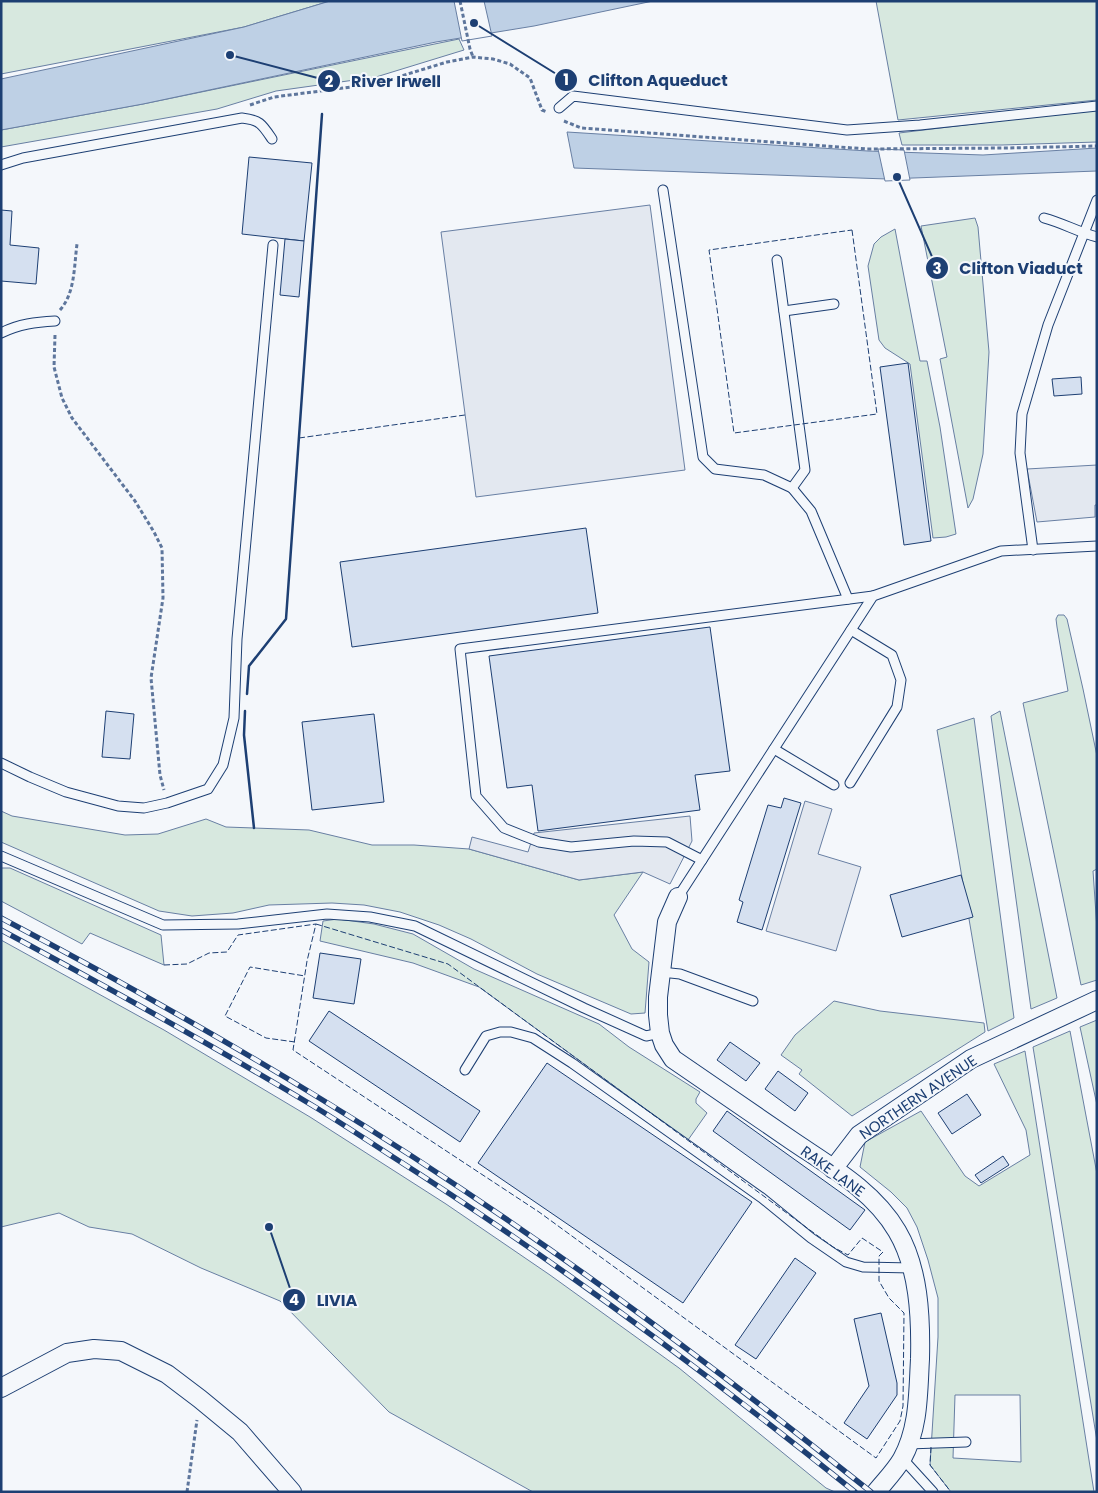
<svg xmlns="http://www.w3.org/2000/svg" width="1098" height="1493" font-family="Poppins,sans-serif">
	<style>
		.green { fill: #d7e8df; stroke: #687fa3; fill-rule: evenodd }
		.parking { fill: #e3e8f0; stroke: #687fa3 }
		.water { fill: #bed0e5; stroke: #687fa3 }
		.pier { fill: #f4f7fb; stroke: #687fa3 }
		.building { fill: #d5e0f0; stroke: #1d3f73 }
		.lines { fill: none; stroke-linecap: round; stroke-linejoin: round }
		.lane-casing { stroke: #1d3f73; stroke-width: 11 }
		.street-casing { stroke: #1d3f73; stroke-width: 20 }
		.path { stroke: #5e769c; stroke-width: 3; stroke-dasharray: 4 2.5; stroke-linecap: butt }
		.lane { stroke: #f4f7fb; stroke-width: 9 }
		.street { stroke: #f4f7fb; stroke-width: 18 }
		.rail-casing { stroke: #1d3f73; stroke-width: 5.5 }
		.rail { stroke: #f4f7fb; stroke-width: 4; stroke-dasharray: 11; stroke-linecap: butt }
		.fence { stroke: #1d3f73; stroke-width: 1; stroke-dasharray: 6 2.5; stroke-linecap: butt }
		.wall { stroke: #1d3f73; stroke-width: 2.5 }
		.labels { text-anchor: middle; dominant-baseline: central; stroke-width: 4; stroke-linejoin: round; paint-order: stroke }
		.street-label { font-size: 15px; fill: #1d3f73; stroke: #f4f7fb }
		.leader { fill: none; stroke: #1d3f73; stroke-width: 2 }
		.callout-dot { fill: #1d3f73; stroke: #f4f7fb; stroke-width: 2 }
		.mark-label { font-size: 15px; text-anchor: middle; font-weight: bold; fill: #fff }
		.callout-label { font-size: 16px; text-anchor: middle; font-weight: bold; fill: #1d3f73; stroke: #f4f7fb; stroke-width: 4; stroke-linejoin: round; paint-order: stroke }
	</style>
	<rect width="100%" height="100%" fill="#f4f7fb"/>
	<g class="green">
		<polygon points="1,1 330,1 244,27 1,74"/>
		<polygon points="876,1 1097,1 1097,100 898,120"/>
		<polygon points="459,39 464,50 376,77 276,91 217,109 1,147 1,130 143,104"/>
		<polygon points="1097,109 1097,142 1002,145 902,145 899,133"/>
		<polygon points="975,218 978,227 989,352 983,454 973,499 968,508 940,359 947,357 921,226"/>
		<polygon points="895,229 920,361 927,361 940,427 956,534 946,537 933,538 910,364 885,348 879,340 868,266 874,244 881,237"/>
		<polygon points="1058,615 1064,615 1067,619 1083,689 1097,756 1097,869 1093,871 1097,929 1097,980 1081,985 1023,703 1068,691 1057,627 1056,619"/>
		<polygon points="1000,711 1057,998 1031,1009 991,716"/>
		<polygon points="974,718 1014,1018 988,1031 937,730"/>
		<polygon points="1,811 12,816 125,835 158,834 206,819 226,827 309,830 372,845 414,845 469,849 579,880 643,872 614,915 632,949 649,962 645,1013 631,1014 537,974 471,939 439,925 400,912 364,905 332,903 269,905 233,913 192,916 159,911 1,842"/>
		<polygon points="1,868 10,868 161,935 164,965 90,933 82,944 1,901"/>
		<polygon points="338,919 374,924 413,934 474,969 599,1024 629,1047 700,1092 696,1099 696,1103 707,1113 688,1140 479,987 413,963 320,941 323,921"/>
		<polygon points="1,940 164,1030 310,1117 446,1204 550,1275 679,1368 826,1488 835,1492 533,1492 389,1412 280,1301 201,1268 132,1234 89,1227 59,1213 1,1227"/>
		<polygon points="834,1001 880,1011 984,1023 985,1032 852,1116 799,1074 802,1070 781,1055 795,1035"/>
		<polygon points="1097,1020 1097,1105 1080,1027"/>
		<polygon points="1070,1031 1097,1174 1097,1441 1033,1047"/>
		<path d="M1025 1051 1094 1492H951L930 1465 938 1337V1298L928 1260 917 1227 907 1208 891 1192 860 1167 865 1142 921 1111 965 1176 979 1186 1030 1155 1026 1130 994 1064ZM955 1395H1020L1021 1462 953 1458Z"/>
	</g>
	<g class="parking">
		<polygon points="650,205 685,470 476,497 441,232"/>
		<polygon points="1097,465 1097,505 1095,505 1095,517 1037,522 1027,469"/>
		<polygon points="805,801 832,809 818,854 861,867 836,951 766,931"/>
		<polygon points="690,816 692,841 670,884 643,872 579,880 469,849 472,837 528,852 534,833"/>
	</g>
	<g class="water">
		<polygon points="330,1 653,1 534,26 436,42 143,104 1,130 1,79 244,27"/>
		<polygon points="567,132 868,151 983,155 1097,148 1097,171 887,179 574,168"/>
	</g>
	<g class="pier">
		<polygon points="454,1 484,1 492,36 462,41"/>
		<polygon points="878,149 904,150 910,180 885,181"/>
	</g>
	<g class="building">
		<polygon points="249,157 312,163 304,241 242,234"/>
		<polygon points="1,210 12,211 10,245 39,248 36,284 1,281"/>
		<polygon points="285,239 304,241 299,297 280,295"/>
		<polygon points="908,363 931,541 904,545 880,367"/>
		<polygon points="1081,377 1082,394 1054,396 1052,379"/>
		<polygon points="586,528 598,613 352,647 340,562"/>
		<polygon points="710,627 730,771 695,775 700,810 538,831 532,785 507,788 489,656"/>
		<polygon points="106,711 134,714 130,759 102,757"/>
		<polygon points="374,714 384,802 312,810 302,722"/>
		<polygon points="784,798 801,803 762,930 737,922 743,902 739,900 768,805 781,808"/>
		<polygon points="961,875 973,917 902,937 890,895"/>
		<polygon points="320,953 361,959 354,1004 313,998"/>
		<polygon points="329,1011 480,1111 460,1142 309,1041"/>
		<polygon points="730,1042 760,1063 746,1081 717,1060"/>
		<polygon points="547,1063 752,1202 683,1303 478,1163"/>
		<polygon points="778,1071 808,1093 795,1111 765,1089"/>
		<polygon points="967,1094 981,1115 952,1134 938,1113"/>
		<polygon points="727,1111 865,1210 850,1230 713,1131"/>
		<polygon points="1003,1156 1009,1165 981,1183 975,1175"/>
		<polygon points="795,1258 816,1273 756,1359 735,1345"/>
		<polygon points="881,1313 897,1383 897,1395 867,1439 844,1423 869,1386 854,1319"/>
	</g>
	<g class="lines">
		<defs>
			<g id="lane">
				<polyline points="559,108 573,96 847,130 920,125 1097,106"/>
				<path d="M1 165 23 158 242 118C260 120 262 124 272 139"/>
				<polyline points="663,190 703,457 715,469 764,475 792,488 811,511 848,599"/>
				<path d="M1044 218C1063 223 1078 232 1097 237"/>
				<polyline points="777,260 805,470 792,488"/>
				<polyline points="784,311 834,304"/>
				<path d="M1 333C19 324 36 322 55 321"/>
				<polyline points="1033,550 1020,453 1022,414 1048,325 1097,200"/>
				<polyline points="774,749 834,785"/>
				<polyline points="1,763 30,777 66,792 118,806 144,808 167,803 208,789 223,765 234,718 237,639 273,245"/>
				<polyline points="850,783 897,707 901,680 892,655 851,630"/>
				<polyline points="1,856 163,925 238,924 327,914 370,917 415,926 584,1008 646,1036 660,1033"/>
				<polyline points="702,860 667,842 634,841 571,847 539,842 504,828 476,796 460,649 873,596"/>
				<polyline points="678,897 873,596 1001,551 1097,546"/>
				<polyline points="661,972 680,974 753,1001"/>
				<polyline points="465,1070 486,1036 500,1032 511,1032 533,1038 572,1063 762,1198 811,1238 846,1262 863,1267 912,1268"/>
				<polyline points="908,1444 966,1442"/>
				<polyline points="902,1458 933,1492"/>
			</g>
			<g id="street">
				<path d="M678 897 667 922 658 997V1015L660 1033 664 1045 673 1059C712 1086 752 1113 791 1140 829 1166 873 1190 897 1231 919 1268 921 1317 920 1359 918 1394 919 1428 902 1459 895 1471 885 1481 876 1492"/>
				<polyline points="833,1169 859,1135 971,1059 1097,1000"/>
				<polyline points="1,1388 67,1353 94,1349 121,1351 167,1374 200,1399 240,1432 292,1492"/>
			</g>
		</defs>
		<use href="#lane" class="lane-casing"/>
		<use href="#street" class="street-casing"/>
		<g class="path">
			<polyline points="460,1 470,49 473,57"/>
			<polyline points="250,105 274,97 375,84 447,62 473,57 493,59 510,64 530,78 542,110 547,112"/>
			<polyline points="564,121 581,128 867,149 1007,148 1097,146"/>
			<path d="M60 310C75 293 74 267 77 244"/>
			<polyline points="55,335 54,367 62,398 72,418 135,501 154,532 162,548 163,598 151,678 160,775 164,790"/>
			<polyline points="187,1492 197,1420"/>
		</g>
		<use href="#lane" class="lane"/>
		<use href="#street" class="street"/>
		<defs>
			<g id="rail">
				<path d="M1 918C109 975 217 1035 321 1099 513 1216 695 1351 871 1492"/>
				<path d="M1 930C107 987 212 1045 315 1107 341 1123 367 1140 393 1157 553 1259 707 1373 855 1492"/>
			</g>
		</defs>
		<use href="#rail" class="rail-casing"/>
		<use href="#rail" class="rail"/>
		<g class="fence">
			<polygon points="852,230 877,414 734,433 709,250"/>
			<polyline points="299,438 465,415"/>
			<polygon points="316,924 448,964 833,1247 848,1255 862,1238 883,1252 879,1256 879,1281 889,1298 904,1313 903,1406 900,1421 876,1458 539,1212 293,1050 307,961"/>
			<polyline points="164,965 187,964 209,953 227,952 238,935 316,924"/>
			<polyline points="295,1042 266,1038 225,1016 250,967 305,976"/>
			<polyline points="931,1447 930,1465 951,1492"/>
		</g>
		<g class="wall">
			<polyline points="247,694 249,666 286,619 322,114"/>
			<polyline points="245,711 244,735 254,828"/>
		</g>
	</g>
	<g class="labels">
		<g class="street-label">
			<text transform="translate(918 1097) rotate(-34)">NORTHERN AVENUE</text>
			<text transform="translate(833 1171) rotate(36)">RAKE LANE</text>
		</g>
	</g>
	<path class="leader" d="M474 23L566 80M230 55L329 81M897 177L937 268M269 1227L294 1300"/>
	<g class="callout-dot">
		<circle cx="474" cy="23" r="5"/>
		<circle cx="230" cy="55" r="5"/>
		<circle cx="897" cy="177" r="5"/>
		<circle cx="269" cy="1227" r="5"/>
		<circle cx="566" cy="80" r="12"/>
		<circle cx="329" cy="81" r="12"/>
		<circle cx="937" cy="268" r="12"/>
		<circle cx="294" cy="1300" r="12"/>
	</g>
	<g class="mark-label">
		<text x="566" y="85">1</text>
		<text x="329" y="87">2</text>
		<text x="937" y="274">3</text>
		<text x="294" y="1305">4</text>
	</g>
	<g class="callout-label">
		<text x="658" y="86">Clifton Aqueduct</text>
		<text x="396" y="87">River Irwell</text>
		<text x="1021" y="274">Clifton Viaduct</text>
		<text x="337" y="1306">LIVIA</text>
	</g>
	<rect width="1098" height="1493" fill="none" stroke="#1d3f73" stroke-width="5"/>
</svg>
